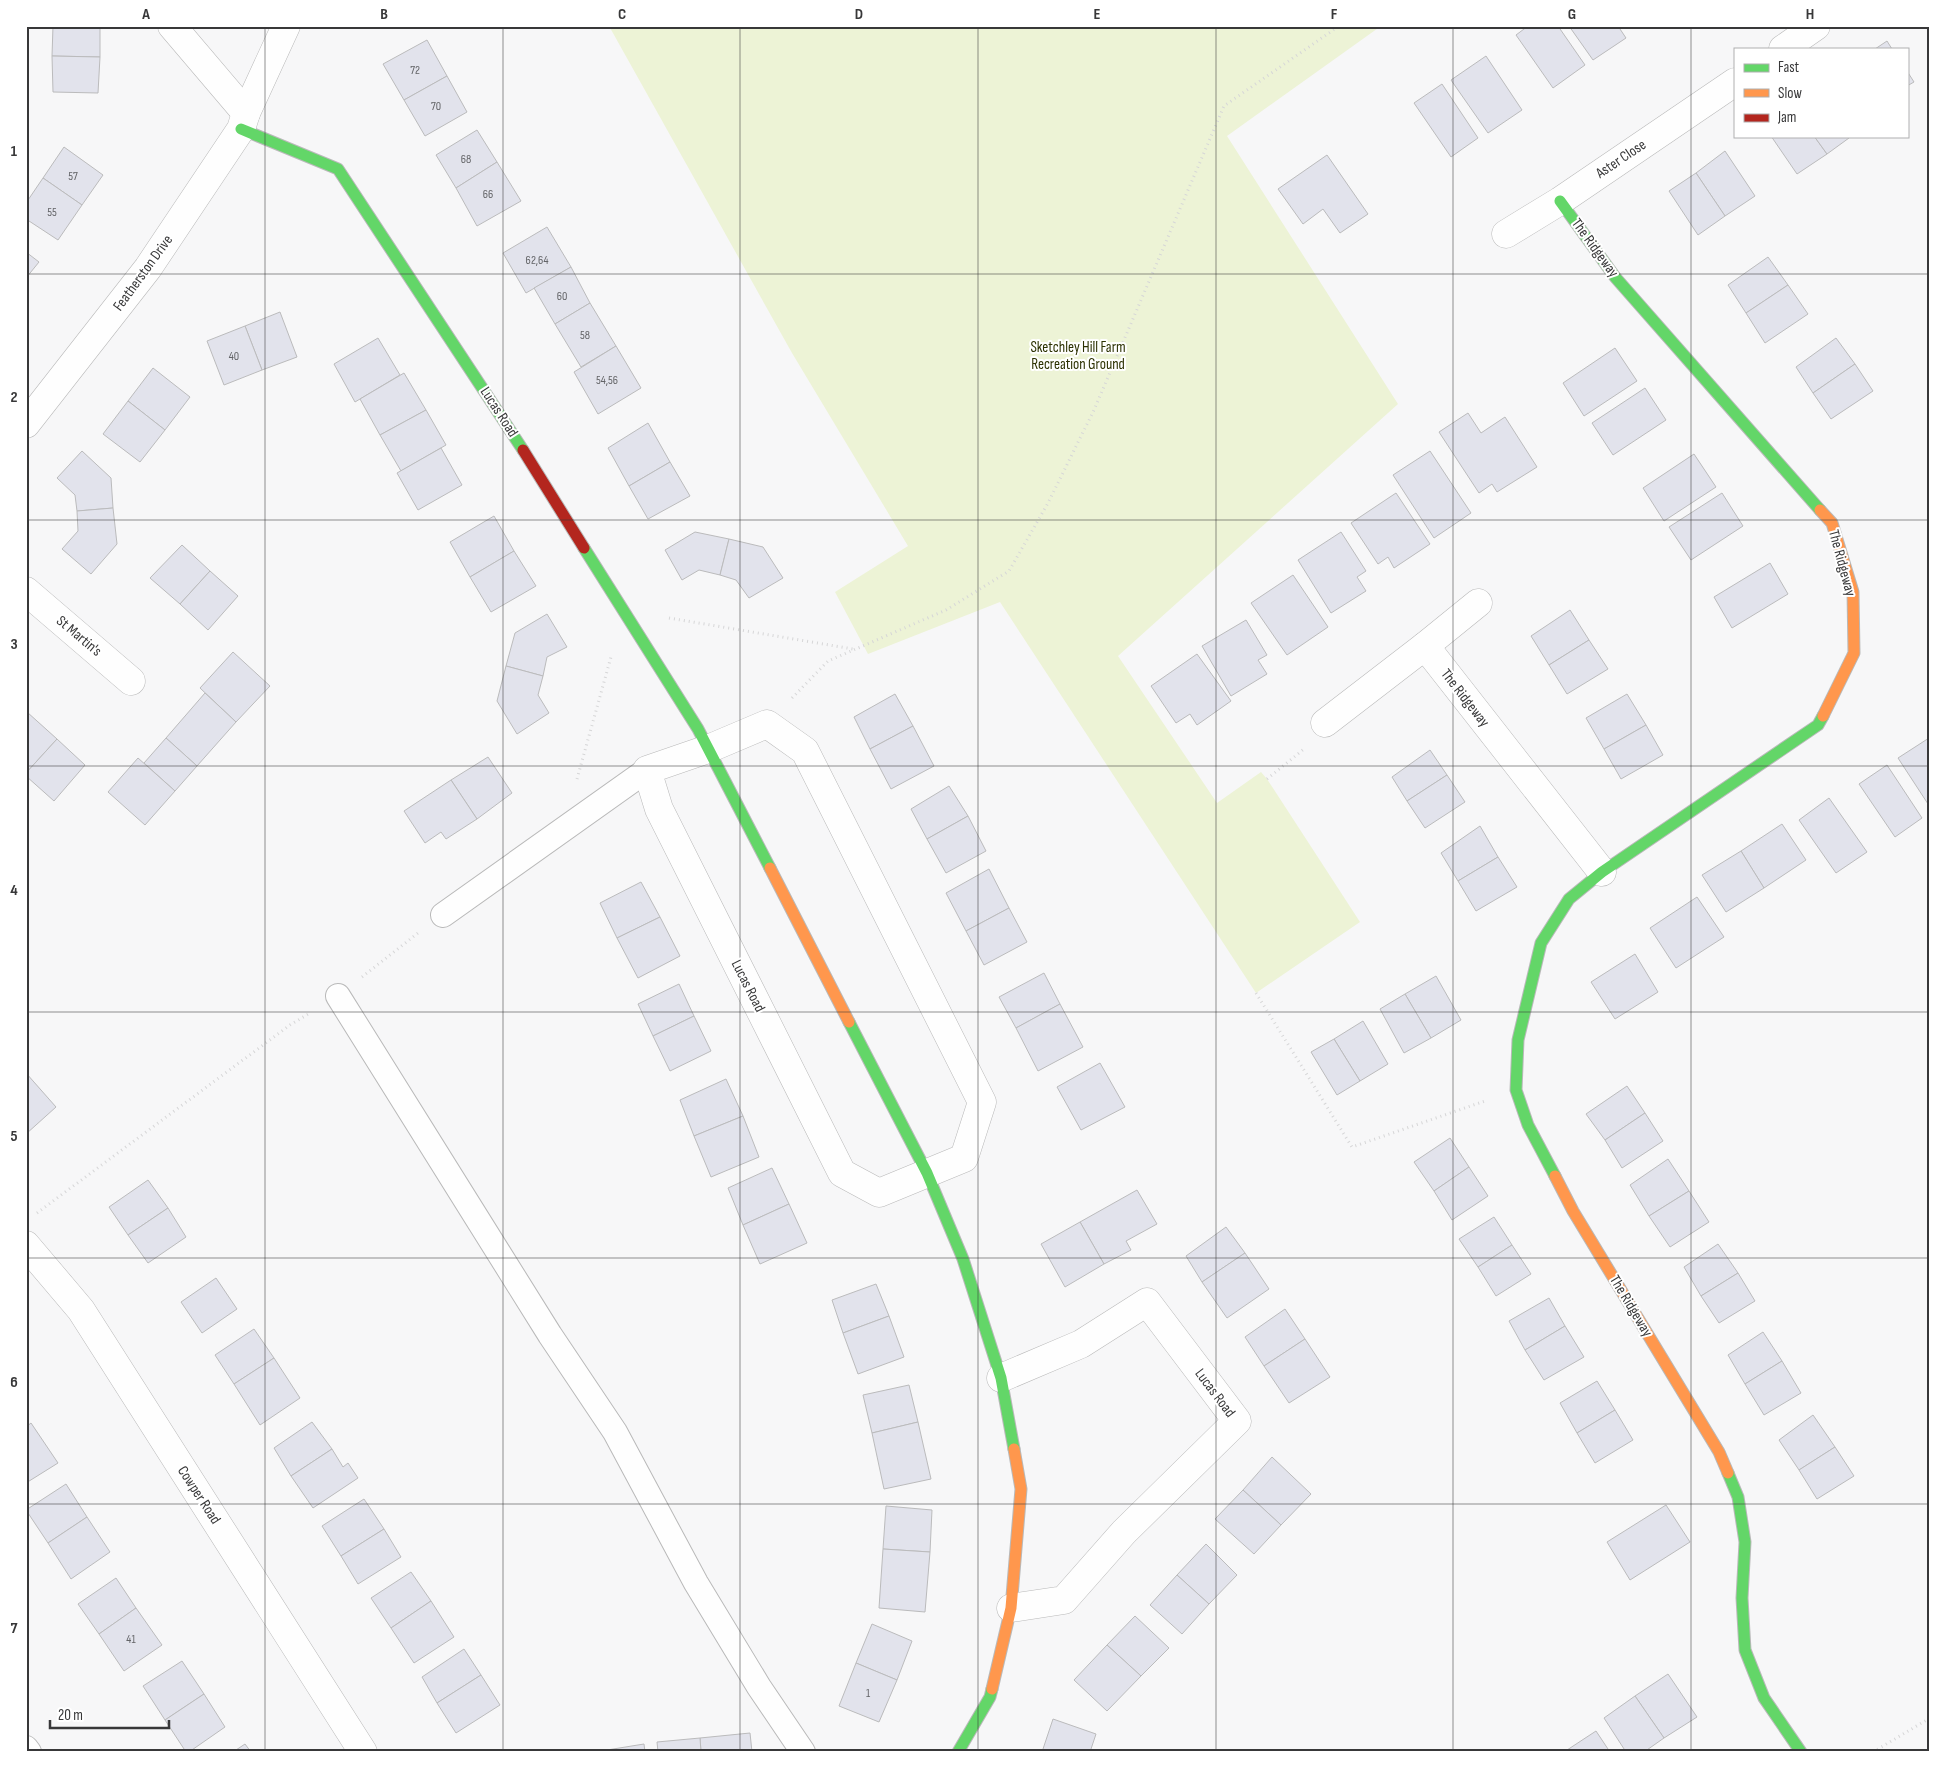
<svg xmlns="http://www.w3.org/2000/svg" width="1956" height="1778" font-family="'Sofia Sans Condensed',sans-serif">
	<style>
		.green { fill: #edf3d6 }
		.building { fill: #e2e3ec; stroke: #bbbbbc }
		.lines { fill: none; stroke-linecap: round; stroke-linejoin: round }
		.lane-casing { stroke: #b9b9b9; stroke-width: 26 }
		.street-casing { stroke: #b9b9b9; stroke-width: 29 }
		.fast-casing { stroke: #b9b9b9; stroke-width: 13 }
		.slow-casing { stroke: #b9b9b9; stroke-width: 13 }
		.jam-casing { stroke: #b9b9b9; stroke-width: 13 }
		.path { stroke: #d6d6d7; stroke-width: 3; stroke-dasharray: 1 4; stroke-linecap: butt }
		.lane { stroke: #fefefe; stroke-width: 24 }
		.street { stroke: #fefefe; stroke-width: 28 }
		.fast { stroke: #63d668; stroke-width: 11 }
		.slow { stroke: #ff974d; stroke-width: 11 }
		.jam { stroke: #b3261e; stroke-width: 11 }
		.grid { fill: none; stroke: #383839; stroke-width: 1; stroke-opacity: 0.55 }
		.labels { text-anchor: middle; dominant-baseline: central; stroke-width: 4; stroke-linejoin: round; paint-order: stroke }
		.number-label { font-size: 12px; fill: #636467 }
		.street-label { font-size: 15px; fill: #383839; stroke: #fff }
		.park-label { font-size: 15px; fill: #2c3102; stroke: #fff }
		.neatline { fill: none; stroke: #383839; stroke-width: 2 }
		.grid-label { font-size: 16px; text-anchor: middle; font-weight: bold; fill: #383839 }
	</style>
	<rect width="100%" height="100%" fill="#f7f7f8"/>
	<polygon class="green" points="609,26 1381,26 1227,136 1398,404 1118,656 1217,803 1261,772 1267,779 1360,922 1256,993 1000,602 868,654 835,592 908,546 792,353"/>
	<g class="building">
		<polygon points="53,26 100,26 100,57 52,56"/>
		<polygon points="1528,26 1558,26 1585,65 1553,88 1516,35"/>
		<polygon points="1569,26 1618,26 1626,38 1593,60"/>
		<polygon points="427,40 447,76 404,100 383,64"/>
		<polygon points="1887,41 1892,49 1875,49"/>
		<polygon points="52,56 100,57 98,93 53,92"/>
		<polygon points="1486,56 1522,110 1488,133 1451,80"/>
		<polygon points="1907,71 1914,82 1907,86"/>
		<polygon points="447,76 467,112 425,136 404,100"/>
		<polygon points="1442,84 1478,138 1451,157 1414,103"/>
		<polygon points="477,130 497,162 456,188 436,155"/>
		<polygon points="1771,136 1814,136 1827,154 1797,174"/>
		<polygon points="1814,136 1848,136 1849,138 1827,154"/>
		<polygon points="64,147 103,175 82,205 43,178"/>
		<polygon points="1725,151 1755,196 1725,216 1696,173"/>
		<polygon points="1327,155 1368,214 1340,233 1323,209 1303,224 1278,189"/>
		<polygon points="497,162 521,201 477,226 456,188"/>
		<polygon points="1696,173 1725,216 1698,235 1669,191"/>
		<polygon points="43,178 82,205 58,240 26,219 26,203"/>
		<polygon points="547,227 571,267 526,293 503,253"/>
		<polygon points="26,252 39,262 26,278"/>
		<polygon points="1768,257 1788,285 1746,313 1728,285"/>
		<polygon points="571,267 590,303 555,324 534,288"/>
		<polygon points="1788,285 1808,314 1765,343 1746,313"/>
		<polygon points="590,303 616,346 581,367 555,324"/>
		<polygon points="280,312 297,357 262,370 245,326"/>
		<polygon points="245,326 262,370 224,385 207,341"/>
		<polygon points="378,338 400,375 355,402 334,364"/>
		<polygon points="1836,338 1855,364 1813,393 1796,367"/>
		<polygon points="616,346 641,388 598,414 574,372"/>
		<polygon points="1615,348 1637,381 1584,416 1563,383"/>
		<polygon points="1855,364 1873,391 1831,419 1813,393"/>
		<polygon points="153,368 190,397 165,430 128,401"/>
		<polygon points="404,373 426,410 380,435 360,399"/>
		<polygon points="1645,388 1666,420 1613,455 1592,423"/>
		<polygon points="128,401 165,430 140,462 103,434"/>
		<polygon points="426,410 446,445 401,471 380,435"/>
		<polygon points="1468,413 1481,433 1505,417 1537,467 1497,492 1492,484 1479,493 1439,432"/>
		<polygon points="648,423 670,462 629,486 608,448"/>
		<polygon points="441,448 462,485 418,510 397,473"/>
		<polygon points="82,451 111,478 113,508 77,511 75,495 57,478"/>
		<polygon points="1430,451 1471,513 1434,538 1393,475"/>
		<polygon points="1694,454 1716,487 1664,521 1643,488"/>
		<polygon points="670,462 690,496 648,519 629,486"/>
		<polygon points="1396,493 1430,544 1394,568 1388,557 1378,564 1351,523"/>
		<polygon points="1722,493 1743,526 1691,560 1669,527"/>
		<polygon points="113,508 117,544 91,574 62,549 78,531 77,511"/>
		<polygon points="494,516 514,551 470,577 450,542"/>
		<polygon points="695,532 729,539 720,575 699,570 682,580 665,550"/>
		<polygon points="1341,532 1366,571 1357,577 1366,591 1331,613 1298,560"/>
		<polygon points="729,539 763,547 783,578 749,598 736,580 720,575"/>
		<polygon points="182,545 210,571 180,604 150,578"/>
		<polygon points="514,551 536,586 491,612 470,577"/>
		<polygon points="1770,563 1788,594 1732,628 1714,597"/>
		<polygon points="210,571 238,596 208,630 180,604"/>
		<polygon points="1293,575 1328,627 1287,655 1251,603"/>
		<polygon points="1570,610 1589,640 1549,665 1531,636"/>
		<polygon points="547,614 567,647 547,657 543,676 506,666 515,633"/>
		<polygon points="1246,620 1267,655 1258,660 1267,674 1231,696 1202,646"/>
		<polygon points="1589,640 1608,669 1567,694 1549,665"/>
		<polygon points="233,652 270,686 236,722 200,688"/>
		<polygon points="1197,654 1231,701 1197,725 1190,714 1176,723 1151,686"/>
		<polygon points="506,666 543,676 538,695 549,713 517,734 497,701"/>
		<polygon points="205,693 236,722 197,766 166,738"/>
		<polygon points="895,694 913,726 870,749 854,717"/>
		<polygon points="1627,694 1646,725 1604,749 1586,718"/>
		<polygon points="27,712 57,739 26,773 26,714"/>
		<polygon points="1646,725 1663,755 1621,779 1604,749"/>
		<polygon points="913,726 934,766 891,789 870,749"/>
		<polygon points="166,738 197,766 175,791 144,763"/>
		<polygon points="1929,738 1930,739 1930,807 1898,758"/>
		<polygon points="57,739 85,765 54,801 26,776 26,773"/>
		<polygon points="1430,750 1447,775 1407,801 1392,777"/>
		<polygon points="488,757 512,793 477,819 451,780"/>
		<polygon points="138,758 175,791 145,825 108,792"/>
		<polygon points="1887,765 1922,818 1895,837 1859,784"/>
		<polygon points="1447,775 1465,802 1425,828 1407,801"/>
		<polygon points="451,780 477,819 446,839 441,832 425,843 404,811"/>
		<polygon points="949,786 968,816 927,839 911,809"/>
		<polygon points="1829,798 1867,852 1836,873 1799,820"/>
		<polygon points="968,816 986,851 946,873 927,839"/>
		<polygon points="1782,824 1806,860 1764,888 1741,851"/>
		<polygon points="1480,826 1498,857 1458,881 1441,853"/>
		<polygon points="1741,851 1764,888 1726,912 1702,875"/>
		<polygon points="1498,857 1517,887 1476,911 1458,881"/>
		<polygon points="989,869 1009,908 966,931 946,893"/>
		<polygon points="641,882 660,917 617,938 600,903"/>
		<polygon points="1697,897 1724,937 1676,968 1650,928"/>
		<polygon points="1009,908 1027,942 984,965 966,931"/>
		<polygon points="660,917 680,956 638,978 617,938"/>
		<polygon points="1635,954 1658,992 1615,1019 1591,982"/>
		<polygon points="1044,973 1060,1004 1016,1028 999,997"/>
		<polygon points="1436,976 1461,1020 1431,1038 1405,994"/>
		<polygon points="679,984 694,1016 653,1036 638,1004"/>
		<polygon points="1405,994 1431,1038 1404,1053 1380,1009"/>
		<polygon points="1060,1004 1083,1047 1038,1071 1016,1028"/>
		<polygon points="694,1016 711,1051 670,1071 653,1036"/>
		<polygon points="1363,1021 1388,1064 1360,1081 1334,1039"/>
		<polygon points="1334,1039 1360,1081 1337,1095 1311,1052"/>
		<polygon points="1100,1063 1125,1107 1081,1130 1057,1087"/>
		<polygon points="26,1073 56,1107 26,1134"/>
		<polygon points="726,1079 743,1116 694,1136 680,1100"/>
		<polygon points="1627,1086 1645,1113 1605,1140 1586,1114"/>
		<polygon points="1645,1113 1663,1141 1622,1168 1605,1140"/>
		<polygon points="743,1116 759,1157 711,1177 694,1136"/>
		<polygon points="1450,1138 1469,1167 1434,1191 1414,1162"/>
		<polygon points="1668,1159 1689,1191 1649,1216 1630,1185"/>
		<polygon points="1469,1167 1488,1196 1452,1220 1434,1191"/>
		<polygon points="772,1168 789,1204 743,1225 728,1188"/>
		<polygon points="148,1180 168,1208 128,1235 109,1207"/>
		<polygon points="1137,1190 1157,1224 1126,1241 1131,1250 1104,1264 1080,1222"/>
		<polygon points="1689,1191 1709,1222 1670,1247 1649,1216"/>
		<polygon points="789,1204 807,1243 760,1264 743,1225"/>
		<polygon points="168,1208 186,1237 148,1263 128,1235"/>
		<polygon points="1494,1217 1512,1245 1478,1267 1459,1239"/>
		<polygon points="1080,1222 1104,1264 1065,1287 1041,1244"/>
		<polygon points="1226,1227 1245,1253 1202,1282 1186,1256"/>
		<polygon points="1718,1244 1738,1273 1701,1296 1684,1267"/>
		<polygon points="1512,1245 1531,1274 1496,1296 1478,1267"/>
		<polygon points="1245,1253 1269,1289 1227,1318 1202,1282"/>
		<polygon points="1738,1273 1755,1301 1719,1323 1701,1296"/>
		<polygon points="216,1278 237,1309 202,1333 181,1302"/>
		<polygon points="876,1284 889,1316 843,1333 832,1300"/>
		<polygon points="1549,1298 1565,1326 1525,1350 1509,1321"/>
		<polygon points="1285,1309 1305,1339 1264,1366 1245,1337"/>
		<polygon points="889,1316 904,1357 858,1374 843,1333"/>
		<polygon points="1565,1326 1584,1357 1544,1380 1525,1350"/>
		<polygon points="254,1329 274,1358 234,1384 215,1355"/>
		<polygon points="1763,1332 1782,1361 1745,1384 1728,1355"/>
		<polygon points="1305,1339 1330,1377 1289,1403 1264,1366"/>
		<polygon points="274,1358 300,1398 260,1425 234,1384"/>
		<polygon points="1782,1361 1801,1393 1764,1415 1745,1384"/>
		<polygon points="1597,1381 1615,1410 1577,1433 1560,1403"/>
		<polygon points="909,1385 918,1422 872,1433 863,1395"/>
		<polygon points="1615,1410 1633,1440 1595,1463 1577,1433"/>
		<polygon points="1813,1415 1835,1447 1799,1470 1779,1440"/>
		<polygon points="312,1422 332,1449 291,1476 274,1448"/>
		<polygon points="918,1422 931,1479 884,1489 872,1433"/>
		<polygon points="31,1423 58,1463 26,1483 26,1427"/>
		<polygon points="1835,1447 1854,1476 1817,1499 1799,1470"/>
		<polygon points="332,1449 343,1467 348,1463 358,1478 313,1508 291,1476"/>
		<polygon points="1272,1457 1311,1494 1281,1525 1243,1490"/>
		<polygon points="66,1484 87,1517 48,1543 26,1510"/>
		<polygon points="1243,1490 1281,1525 1254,1554 1215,1519"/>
		<polygon points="364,1499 384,1529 341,1556 322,1526"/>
		<polygon points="1666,1505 1690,1542 1630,1580 1607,1542"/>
		<polygon points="886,1506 932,1510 930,1552 883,1549"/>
		<polygon points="87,1517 110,1552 71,1579 48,1543"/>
		<polygon points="384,1529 401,1557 358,1584 341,1556"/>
		<polygon points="1206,1544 1237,1575 1209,1604 1177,1575"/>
		<polygon points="883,1549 930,1552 925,1612 879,1608"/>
		<polygon points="411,1572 431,1601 391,1628 371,1598"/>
		<polygon points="1177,1575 1209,1604 1182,1634 1150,1605"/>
		<polygon points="116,1578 136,1608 99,1634 78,1604"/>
		<polygon points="431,1601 454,1637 414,1663 391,1628"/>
		<polygon points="136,1608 162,1645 124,1671 99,1634"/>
		<polygon points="1135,1616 1169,1648 1141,1676 1107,1645"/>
		<polygon points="872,1624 912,1641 897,1680 856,1663"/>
		<polygon points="1107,1645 1141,1676 1107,1711 1074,1680"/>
		<polygon points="464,1649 481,1675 437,1703 422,1677"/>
		<polygon points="182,1661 204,1694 165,1720 143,1686"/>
		<polygon points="856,1663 897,1680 879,1722 839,1706"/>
		<polygon points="1668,1674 1697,1717 1664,1738 1635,1696"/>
		<polygon points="481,1675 500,1705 456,1733 437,1703"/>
		<polygon points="204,1694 225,1727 189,1752 186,1752 165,1720"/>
		<polygon points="1635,1696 1664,1738 1644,1752 1626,1752 1604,1718"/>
		<polygon points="1053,1719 1096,1734 1090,1752 1042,1752"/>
		<polygon points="1596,1731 1610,1752 1564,1752"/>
		<polygon points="750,1733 752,1752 701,1752 700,1738"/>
		<polygon points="700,1738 701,1752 658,1752 657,1742"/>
		<polygon points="245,1744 251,1752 233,1752"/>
		<polygon points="644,1744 645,1752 607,1752 607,1750"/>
	</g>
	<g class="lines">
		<defs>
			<g id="lane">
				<polyline points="443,915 647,770"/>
				<polyline points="338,996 550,1335 615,1432 696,1583 759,1687 803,1752"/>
				<polyline points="26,1748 29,1752"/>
			</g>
			<g id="street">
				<polyline points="172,26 246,113"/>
				<polyline points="1783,49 1816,26"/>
				<polyline points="1506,234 1560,201 1735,82"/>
				<polyline points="26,424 148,268 241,129 246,113 286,26"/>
				<polyline points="26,591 131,681"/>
				<polyline points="1425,646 1478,603"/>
				<polyline points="1325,723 1425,646 1602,872"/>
				<polygon points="767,724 805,751 982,1102 964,1158 879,1193 842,1173 659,809 647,770 708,749"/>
				<polyline points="26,1245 81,1310 363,1752"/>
				<polyline points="1001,1378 1081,1344 1147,1302 1237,1421 1124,1532 1064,1600 1011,1608"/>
			</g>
			<g id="fast">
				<polyline points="241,129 338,169 523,450"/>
				<polyline points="1560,201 1615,277 1820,510"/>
				<polyline points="584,548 698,729 770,868"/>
				<polyline points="849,1022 927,1173 963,1259 1001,1378 1014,1449"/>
				<polyline points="1555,1176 1528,1125 1516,1090 1518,1040 1541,943 1569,899 1602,872 1818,725 1823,716"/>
				<polyline points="1728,1473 1738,1497 1745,1542 1742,1598 1745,1650 1764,1698 1801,1752"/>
				<polyline points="958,1752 990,1697 992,1689"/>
			</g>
			<g id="slow">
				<polyline points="1820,510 1832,523 1853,592 1854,653 1823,716"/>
				<polyline points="770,868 849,1022"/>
				<polyline points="1555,1176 1573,1211 1719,1452 1728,1473"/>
				<polyline points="992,1689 1011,1608 1021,1489 1014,1449"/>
			</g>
			<polyline id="jam" points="523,450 584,548"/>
		</defs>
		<use href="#lane" class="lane-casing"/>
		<use href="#street" class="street-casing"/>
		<use href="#fast" class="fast-casing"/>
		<use href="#slow" class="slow-casing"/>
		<use href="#jam" class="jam-casing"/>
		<g class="path">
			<polyline points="669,618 853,649"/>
			<polyline points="792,698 828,661 946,610 1009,571 1048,503 1094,410 1224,106 1339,26"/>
			<polyline points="577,779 611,657"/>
			<polyline points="1267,779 1304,749"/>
			<polyline points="362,977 418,933"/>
			<polyline points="1256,993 1352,1147 1485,1101"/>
			<polyline points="37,1213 290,1025 310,1013"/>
			<polyline points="1873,1752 1930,1718"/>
		</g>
		<use href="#lane" class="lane"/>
		<use href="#street" class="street"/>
		<use href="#fast" class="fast"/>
		<use href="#slow" class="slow"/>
		<use href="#jam" class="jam"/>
	</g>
	<path class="grid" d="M265 26V1752M503 26V1752M740 26V1752M978 26V1752M1216 26V1752M1453 26V1752M1691 26V1752M26 274H1930M26 520H1930M26 766H1930M26 1012H1930M26 1258H1930M26 1504H1930"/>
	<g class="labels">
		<g class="number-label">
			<text x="415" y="70">72</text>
			<text x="436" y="106">70</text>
			<text x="466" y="159">68</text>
			<text x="73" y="176">57</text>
			<text x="488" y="194">66</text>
			<text x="52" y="212">55</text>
			<text x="537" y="260">62,64</text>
			<text x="562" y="296">60</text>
			<text x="585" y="335">58</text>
			<text x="234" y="356">40</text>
			<text x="607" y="380">54,56</text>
			<text x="131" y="1639">41</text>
			<text x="868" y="1693">1</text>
		</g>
		<g class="street-label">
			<text transform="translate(1621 159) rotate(-34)">Aster Close</text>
			<text transform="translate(1595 248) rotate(54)">The Ridgeway</text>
			<text transform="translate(143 273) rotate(-54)">Featherston Drive</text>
			<text transform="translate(499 412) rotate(57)">Lucas Road</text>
			<text transform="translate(1842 563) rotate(75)">The Ridgeway</text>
			<text transform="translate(79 636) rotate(40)">St Martin's</text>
			<text transform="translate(1465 698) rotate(52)">The Ridgeway</text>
			<text transform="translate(748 986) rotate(63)">Lucas Road</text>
			<text transform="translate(1631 1306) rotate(59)">The Ridgeway</text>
			<text transform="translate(1215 1393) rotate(53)">Lucas Road</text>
			<text transform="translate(199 1495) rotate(57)">Cowper Road</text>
		</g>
		<g class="park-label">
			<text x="1078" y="347">Sketchley Hill Farm<tspan x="1078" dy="17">Recreation Ground</tspan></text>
		</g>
	</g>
	<rect width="1956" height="1778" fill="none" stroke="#ffffff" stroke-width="55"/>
	<rect x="1734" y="48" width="175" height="90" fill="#ffffff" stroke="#afafb0"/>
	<rect x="1744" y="64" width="25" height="8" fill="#63d668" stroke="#afafb0"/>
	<text x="1778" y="72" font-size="15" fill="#383839">Fast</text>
	<rect x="1744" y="89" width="25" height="8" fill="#ff974d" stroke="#afafb0"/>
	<text x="1778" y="98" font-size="15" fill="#383839">Slow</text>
	<rect x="1744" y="114" width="25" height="8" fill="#b3261e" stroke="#afafb0"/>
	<text x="1778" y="122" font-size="15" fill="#383839">Jam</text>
	<path d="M50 1720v8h119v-8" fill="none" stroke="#383839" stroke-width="2.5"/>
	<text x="58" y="1720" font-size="15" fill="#383839" stroke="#ffffff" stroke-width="4" paint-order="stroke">20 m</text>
	<rect x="28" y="28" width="1900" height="1722" class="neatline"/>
	<g class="grid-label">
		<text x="146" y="19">A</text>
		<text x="384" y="19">B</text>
		<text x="622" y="19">C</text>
		<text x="859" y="19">D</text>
		<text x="1097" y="19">E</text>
		<text x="1334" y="19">F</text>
		<text x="1572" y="19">G</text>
		<text x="1810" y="19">H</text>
		<text x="14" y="156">1</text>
		<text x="14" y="402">2</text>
		<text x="14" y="649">3</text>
		<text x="14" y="895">4</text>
		<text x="14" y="1141">5</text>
		<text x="14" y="1387">6</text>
		<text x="14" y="1633">7</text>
	</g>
</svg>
